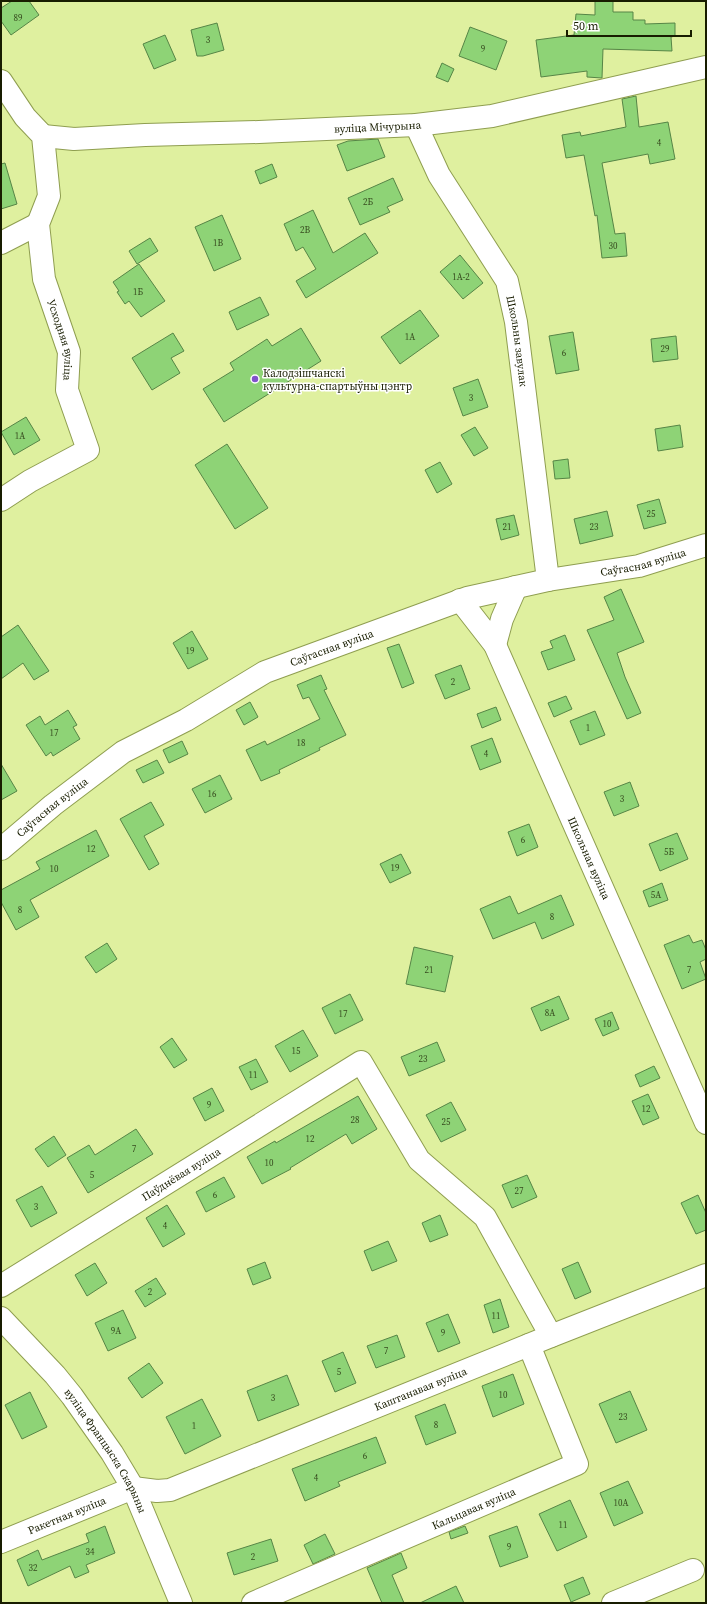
<svg xmlns="http://www.w3.org/2000/svg" width="707" height="1604" font-family="'Source Serif 4',serif">
	<style>
		.building { fill: #8ed376; stroke: #568546 }
		.lines { fill: none; stroke-linecap: round; stroke-linejoin: round }
		.minor-casing { stroke: #8f9e50; stroke-width: 24 }
		.minor { stroke: #fff; stroke-width: 22 }
		.poi-dot { fill: #8152cb; stroke: #fff; stroke-width: 1.5 }
		.labels { text-anchor: middle; dominant-baseline: central; stroke-width: 3; stroke-linejoin: round; paint-order: stroke }
		.number-label { font-size: 9px; fill: #364a1e }
		.street-label { font-size: 11px; fill: #181d00; stroke: #fff }
		.poi-label { font-size: 11px; fill: #181d00; stroke: #fff; text-anchor: start }
	</style>
	<rect width="100%" height="100%" fill="#dff09f"/>
	<g class="building">
		<polygon points="12,1 29,1 39,15 11,35 1,21 1,8"/>
		<polygon points="595,1 613,1 613,12 633,12 633,20 645,20 645,24 675,23 675,36 671,37 672,51 603,49 602,78 587,77 587,71 541,77 536,40 574,35 576,14 595,15"/>
		<polygon points="217,23 224,50 203,56 197,56 191,30"/>
		<polygon points="470,27 507,41 496,70 459,56"/>
		<polygon points="165,35 176,60 154,69 143,44"/>
		<polygon points="442,63 454,69 448,82 436,77"/>
		<polygon points="636,96 639,127 668,122 675,159 650,164 648,154 602,163 615,234 625,233 627,256 602,258 597,215 595,216 584,155 566,158 562,135 580,132 581,136 626,127 622,99"/>
		<polygon points="378,139 385,157 347,171 337,145 348,141"/>
		<polygon points="5,163 17,204 1,209 1,164"/>
		<polygon points="272,164 277,177 260,184 255,171"/>
		<polygon points="393,178 403,200 387,207 390,212 360,225 348,198"/>
		<polygon points="313,210 333,253 365,233 378,253 306,298 296,281 316,269 303,247 296,251 284,224"/>
		<polygon points="222,215 241,259 214,271 195,227"/>
		<polygon points="150,238 158,251 137,264 129,251"/>
		<polygon points="460,255 483,283 463,299 440,272"/>
		<polygon points="139,264 165,301 141,317 129,301 125,304 117,292 119,291 113,282"/>
		<polygon points="260,297 269,315 237,330 229,312"/>
		<polygon points="420,310 439,336 400,364 381,337"/>
		<polygon points="301,328 321,361 224,422 203,389 234,370 230,363 267,339 272,346"/>
		<polygon points="573,332 579,370 556,374 549,336"/>
		<polygon points="173,333 184,351 171,358 180,373 152,390 132,358"/>
		<polygon points="676,336 678,359 653,362 651,339"/>
		<polygon points="478,379 488,407 463,416 453,388"/>
		<polygon points="26,417 40,440 14,455 1,432"/>
		<polygon points="680,425 683,447 658,451 655,429"/>
		<polygon points="475,427 488,448 474,456 461,435"/>
		<polygon points="227,444 268,508 235,529 195,465"/>
		<polygon points="568,459 570,478 555,479 553,461"/>
		<polygon points="440,462 452,484 437,493 425,470"/>
		<polygon points="659,499 666,523 644,529 637,505"/>
		<polygon points="607,511 613,536 580,544 574,519"/>
		<polygon points="514,515 519,535 501,540 496,519"/>
		<polygon points="621,589 644,642 617,653 625,677 641,713 627,719 587,630 614,620 604,597"/>
		<polygon points="18,625 49,671 34,680 23,663 1,679 1,637"/>
		<polygon points="192,631 208,659 188,669 173,643"/>
		<polygon points="565,635 575,660 548,670 541,652 553,648 550,641"/>
		<polygon points="399,644 414,683 402,688 387,648"/>
		<polygon points="461,665 470,689 445,699 435,675"/>
		<polygon points="321,675 327,689 324,690 346,735 319,748 320,750 279,770 280,773 261,781 246,750 265,741 267,745 320,719 309,697 303,699 297,685"/>
		<polygon points="566,696 572,709 554,717 548,703"/>
		<polygon points="250,702 258,717 244,725 236,710"/>
		<polygon points="496,707 501,720 482,728 477,714"/>
		<polygon points="68,710 77,725 73,727 80,739 53,756 51,752 46,756 26,725 40,716 45,725"/>
		<polygon points="595,711 605,735 580,745 570,721"/>
		<polygon points="492,738 501,762 480,770 471,746"/>
		<polygon points="182,741 188,754 169,763 163,750"/>
		<polygon points="157,760 164,773 143,783 136,770"/>
		<polygon points="1,764 17,791 1,800"/>
		<polygon points="220,775 232,799 205,813 192,789"/>
		<polygon points="630,782 639,806 614,816 604,792"/>
		<polygon points="151,802 164,825 144,836 159,864 149,870 120,819"/>
		<polygon points="529,824 538,847 517,856 508,832"/>
		<polygon points="96,830 109,856 30,900 39,917 16,930 1,902 1,890 40,869 36,862"/>
		<polygon points="677,833 688,859 660,871 649,844"/>
		<polygon points="401,854 411,873 390,883 380,864"/>
		<polygon points="662,883 668,900 649,907 643,891"/>
		<polygon points="561,895 574,925 542,939 535,922 493,939 480,909 510,896 518,914"/>
		<polygon points="689,935 693,943 702,940 706,950 706,959 700,962 706,979 682,989 664,945"/>
		<polygon points="107,943 117,959 96,973 85,957"/>
		<polygon points="414,947 453,956 445,992 406,984"/>
		<polygon points="350,994 363,1020 335,1034 322,1008"/>
		<polygon points="559,996 569,1019 541,1031 531,1008"/>
		<polygon points="612,1012 619,1029 603,1036 595,1019"/>
		<polygon points="303,1030 318,1056 290,1072 275,1046"/>
		<polygon points="172,1038 187,1060 174,1068 160,1047"/>
		<polygon points="437,1042 445,1061 409,1076 401,1057"/>
		<polygon points="256,1059 268,1082 251,1090 239,1067"/>
		<polygon points="654,1066 660,1078 640,1087 635,1075"/>
		<polygon points="212,1088 224,1111 205,1121 193,1098"/>
		<polygon points="648,1094 659,1118 643,1125 632,1101"/>
		<polygon points="358,1096 377,1129 352,1144 346,1134 290,1168 291,1169 262,1184 247,1157 275,1141 276,1143"/>
		<polygon points="451,1102 466,1130 441,1142 426,1115"/>
		<polygon points="136,1129 153,1154 88,1193 67,1158 89,1145 95,1155"/>
		<polygon points="54,1136 66,1155 48,1167 35,1149"/>
		<polygon points="527,1175 537,1197 512,1208 502,1185"/>
		<polygon points="224,1177 235,1197 206,1212 196,1192"/>
		<polygon points="42,1186 57,1213 31,1227 16,1200"/>
		<polygon points="698,1195 706,1213 706,1230 696,1234 681,1203"/>
		<polygon points="167,1205 185,1234 163,1247 146,1218"/>
		<polygon points="440,1215 448,1235 430,1242 422,1223"/>
		<polygon points="388,1241 397,1261 372,1271 364,1251"/>
		<polygon points="265,1262 271,1278 253,1285 247,1269"/>
		<polygon points="578,1262 591,1292 575,1299 562,1269"/>
		<polygon points="95,1263 107,1283 87,1296 75,1275"/>
		<polygon points="156,1278 166,1294 145,1307 135,1291"/>
		<polygon points="500,1299 509,1327 493,1333 484,1305"/>
		<polygon points="123,1310 136,1338 108,1351 95,1323"/>
		<polygon points="448,1314 460,1343 438,1352 426,1323"/>
		<polygon points="397,1335 405,1357 376,1368 367,1346"/>
		<polygon points="343,1352 356,1383 335,1392 322,1361"/>
		<polygon points="149,1363 163,1383 142,1398 128,1378"/>
		<polygon points="513,1374 524,1404 493,1417 482,1386"/>
		<polygon points="287,1375 299,1405 258,1421 247,1391"/>
		<polygon points="630,1391 647,1430 616,1443 599,1404"/>
		<polygon points="30,1392 47,1427 22,1439 5,1405"/>
		<polygon points="202,1399 221,1436 185,1454 166,1417"/>
		<polygon points="445,1404 456,1433 426,1445 415,1416"/>
		<polygon points="376,1437 386,1463 338,1482 340,1486 305,1501 292,1469"/>
		<polygon points="628,1481 643,1513 614,1526 600,1493"/>
		<polygon points="570,1500 587,1537 557,1551 539,1514"/>
		<polygon points="105,1526 115,1553 86,1565 89,1572 75,1578 70,1566 28,1586 17,1560 38,1550 42,1560 89,1542 86,1534"/>
		<polygon points="465,1526 468,1533 451,1539 449,1532"/>
		<polygon points="517,1526 528,1557 500,1567 489,1536"/>
		<polygon points="325,1534 335,1554 313,1564 304,1545"/>
		<polygon points="271,1539 278,1561 234,1575 227,1553"/>
		<polygon points="401,1553 407,1568 392,1575 404,1603 382,1603 367,1568"/>
		<polygon points="583,1577 590,1594 571,1602 564,1585"/>
		<polygon points="456,1586 464,1603 420,1603"/>
	</g>
	<g class="lines">
		<defs>
			<g id="minor">
				<path id="s1" d="M1 81 25 117 43 136 49 196 38 224 44 279 69 352 67 390 88 450 30 481 1 500"/>
				<path id="s2" d="M416 125 439 175 507 281 516 322 548 580"/>
				<path id="s3" d="M43 136 74 139 145 135 259 132 416 125 492 116 706 67"/>
				<polyline points="1,243 38,224"/>
				<path id="s4" d="M460 600 495 645 706 1123"/>
				<polyline points="495,645 502,619 516,587"/>
				<path id="s5" d="M1 849 53 805 123 752 186 720 265 672 467 598 548 580 639 566 706 545"/>
				<path id="s6" d="M1 1286 361 1062 419 1160 485 1217 551 1336"/>
				<path id="s7" d="M1 1318 55 1375 72 1396 112 1453 133 1488 181 1603"/>
				<path id="s8" d="M1 1542 133 1488 157 1491 170 1490 551 1336 706 1275"/>
				<path id="s9" d="M253 1603 577 1464 529 1345"/>
				<polyline points="613,1603 693,1570"/>
			</g>
		</defs>
		<use href="#minor" class="minor-casing"/>
		<use href="#minor" class="minor"/>
	</g>
	<circle class="poi-dot" cx="255" cy="379" r="4"/>
	<g class="labels">
		<g class="number-label">
			<text x="18" y="18">89</text>
			<text x="208" y="40">3</text>
			<text x="483" y="49">9</text>
			<text x="659" y="143">4</text>
			<text x="368" y="202">2Б</text>
			<text x="305" y="230">2В</text>
			<text x="218" y="243">1В</text>
			<text x="613" y="246">30</text>
			<text x="461" y="277">1А-2</text>
			<text x="138" y="292">1Б</text>
			<text x="410" y="337">1А</text>
			<text x="665" y="349">29</text>
			<text x="564" y="353">6</text>
			<text x="471" y="398">3</text>
			<text x="20" y="436">1А</text>
			<text x="651" y="514">25</text>
			<text x="507" y="527">21</text>
			<text x="594" y="527">23</text>
			<text x="190" y="651">19</text>
			<text x="453" y="682">2</text>
			<text x="588" y="728">1</text>
			<text x="54" y="733">17</text>
			<text x="301" y="743">18</text>
			<text x="486" y="754">4</text>
			<text x="212" y="794">16</text>
			<text x="622" y="799">3</text>
			<text x="523" y="840">6</text>
			<text x="91" y="849">12</text>
			<text x="669" y="852">5Б</text>
			<text x="395" y="868">19</text>
			<text x="54" y="869">10</text>
			<text x="656" y="895">5А</text>
			<text x="20" y="910">8</text>
			<text x="552" y="917">8</text>
			<text x="429" y="970">21</text>
			<text x="689" y="970">7</text>
			<text x="550" y="1013">8А</text>
			<text x="343" y="1014">17</text>
			<text x="607" y="1024">10</text>
			<text x="296" y="1051">15</text>
			<text x="423" y="1059">23</text>
			<text x="253" y="1075">11</text>
			<text x="209" y="1105">9</text>
			<text x="646" y="1109">12</text>
			<text x="355" y="1120">28</text>
			<text x="446" y="1122">25</text>
			<text x="310" y="1139">12</text>
			<text x="134" y="1149">7</text>
			<text x="269" y="1163">10</text>
			<text x="92" y="1175">5</text>
			<text x="519" y="1191">27</text>
			<text x="215" y="1195">6</text>
			<text x="36" y="1207">3</text>
			<text x="165" y="1226">4</text>
			<text x="150" y="1292">2</text>
			<text x="496" y="1316">11</text>
			<text x="116" y="1331">9А</text>
			<text x="443" y="1333">9</text>
			<text x="386" y="1351">7</text>
			<text x="339" y="1372">5</text>
			<text x="503" y="1395">10</text>
			<text x="273" y="1398">3</text>
			<text x="623" y="1417">23</text>
			<text x="436" y="1425">8</text>
			<text x="194" y="1426">1</text>
			<text x="365" y="1456">6</text>
			<text x="316" y="1478">4</text>
			<text x="621" y="1503">10А</text>
			<text x="563" y="1525">11</text>
			<text x="509" y="1547">9</text>
			<text x="90" y="1552">34</text>
			<text x="253" y="1557">2</text>
			<text x="33" y="1568">32</text>
		</g>
		<g class="street-label">
			<text stroke="none"><textPath href="#s3" startOffset="335">вуліца Мічурына</textPath></text>
			<text stroke="none"><textPath href="#s1" startOffset="279">Усходняя вуліца</textPath></text>
			<text stroke="none"><textPath href="#s2" startOffset="242">Школьны завулак</textPath></text>
			<text stroke="none"><textPath href="#s5" startOffset="714">Саўгасная вуліца</textPath></text>
			<text stroke="none"><textPath href="#s5" startOffset="390">Саўгасная вуліца</textPath></text>
			<text stroke="none"><textPath href="#s5" startOffset="66">Саўгасная вуліца</textPath></text>
			<text stroke="none"><textPath href="#s4" startOffset="290">Школьная вуліца</textPath></text>
			<text stroke="none"><textPath href="#s6" startOffset="212">Паўднёвая вуліца</textPath></text>
			<text stroke="none"><textPath href="#s8" startOffset="450">Каштанавая вуліца</textPath></text>
			<text stroke="none"><textPath href="#s7" startOffset="170">вуліца Францыска Скарыны</textPath></text>
			<text stroke="none"><textPath href="#s9" startOffset="240">Кальцавая вуліца</textPath></text>
			<text stroke="none"><textPath href="#s8" startOffset="71">Ракетная вуліца</textPath></text>
		</g>
		<g class="poi-label">
			<text x="263" y="373">Калодзішчанскі<tspan x="263" dy="13">культурна-спартыўны цэнтр</tspan></text>
		</g>
	</g>
	<rect width="707" height="1604" fill="none" stroke="#181d00" stroke-width="4"/>
	<path d="M567 30v6h124v-6" fill="none" stroke="#181d00" stroke-width="2"/>
	<text x="573" y="30" font-size="12" fill="#181d00" stroke="#ffffff" stroke-width="3" paint-order="stroke">50 m</text>
</svg>
